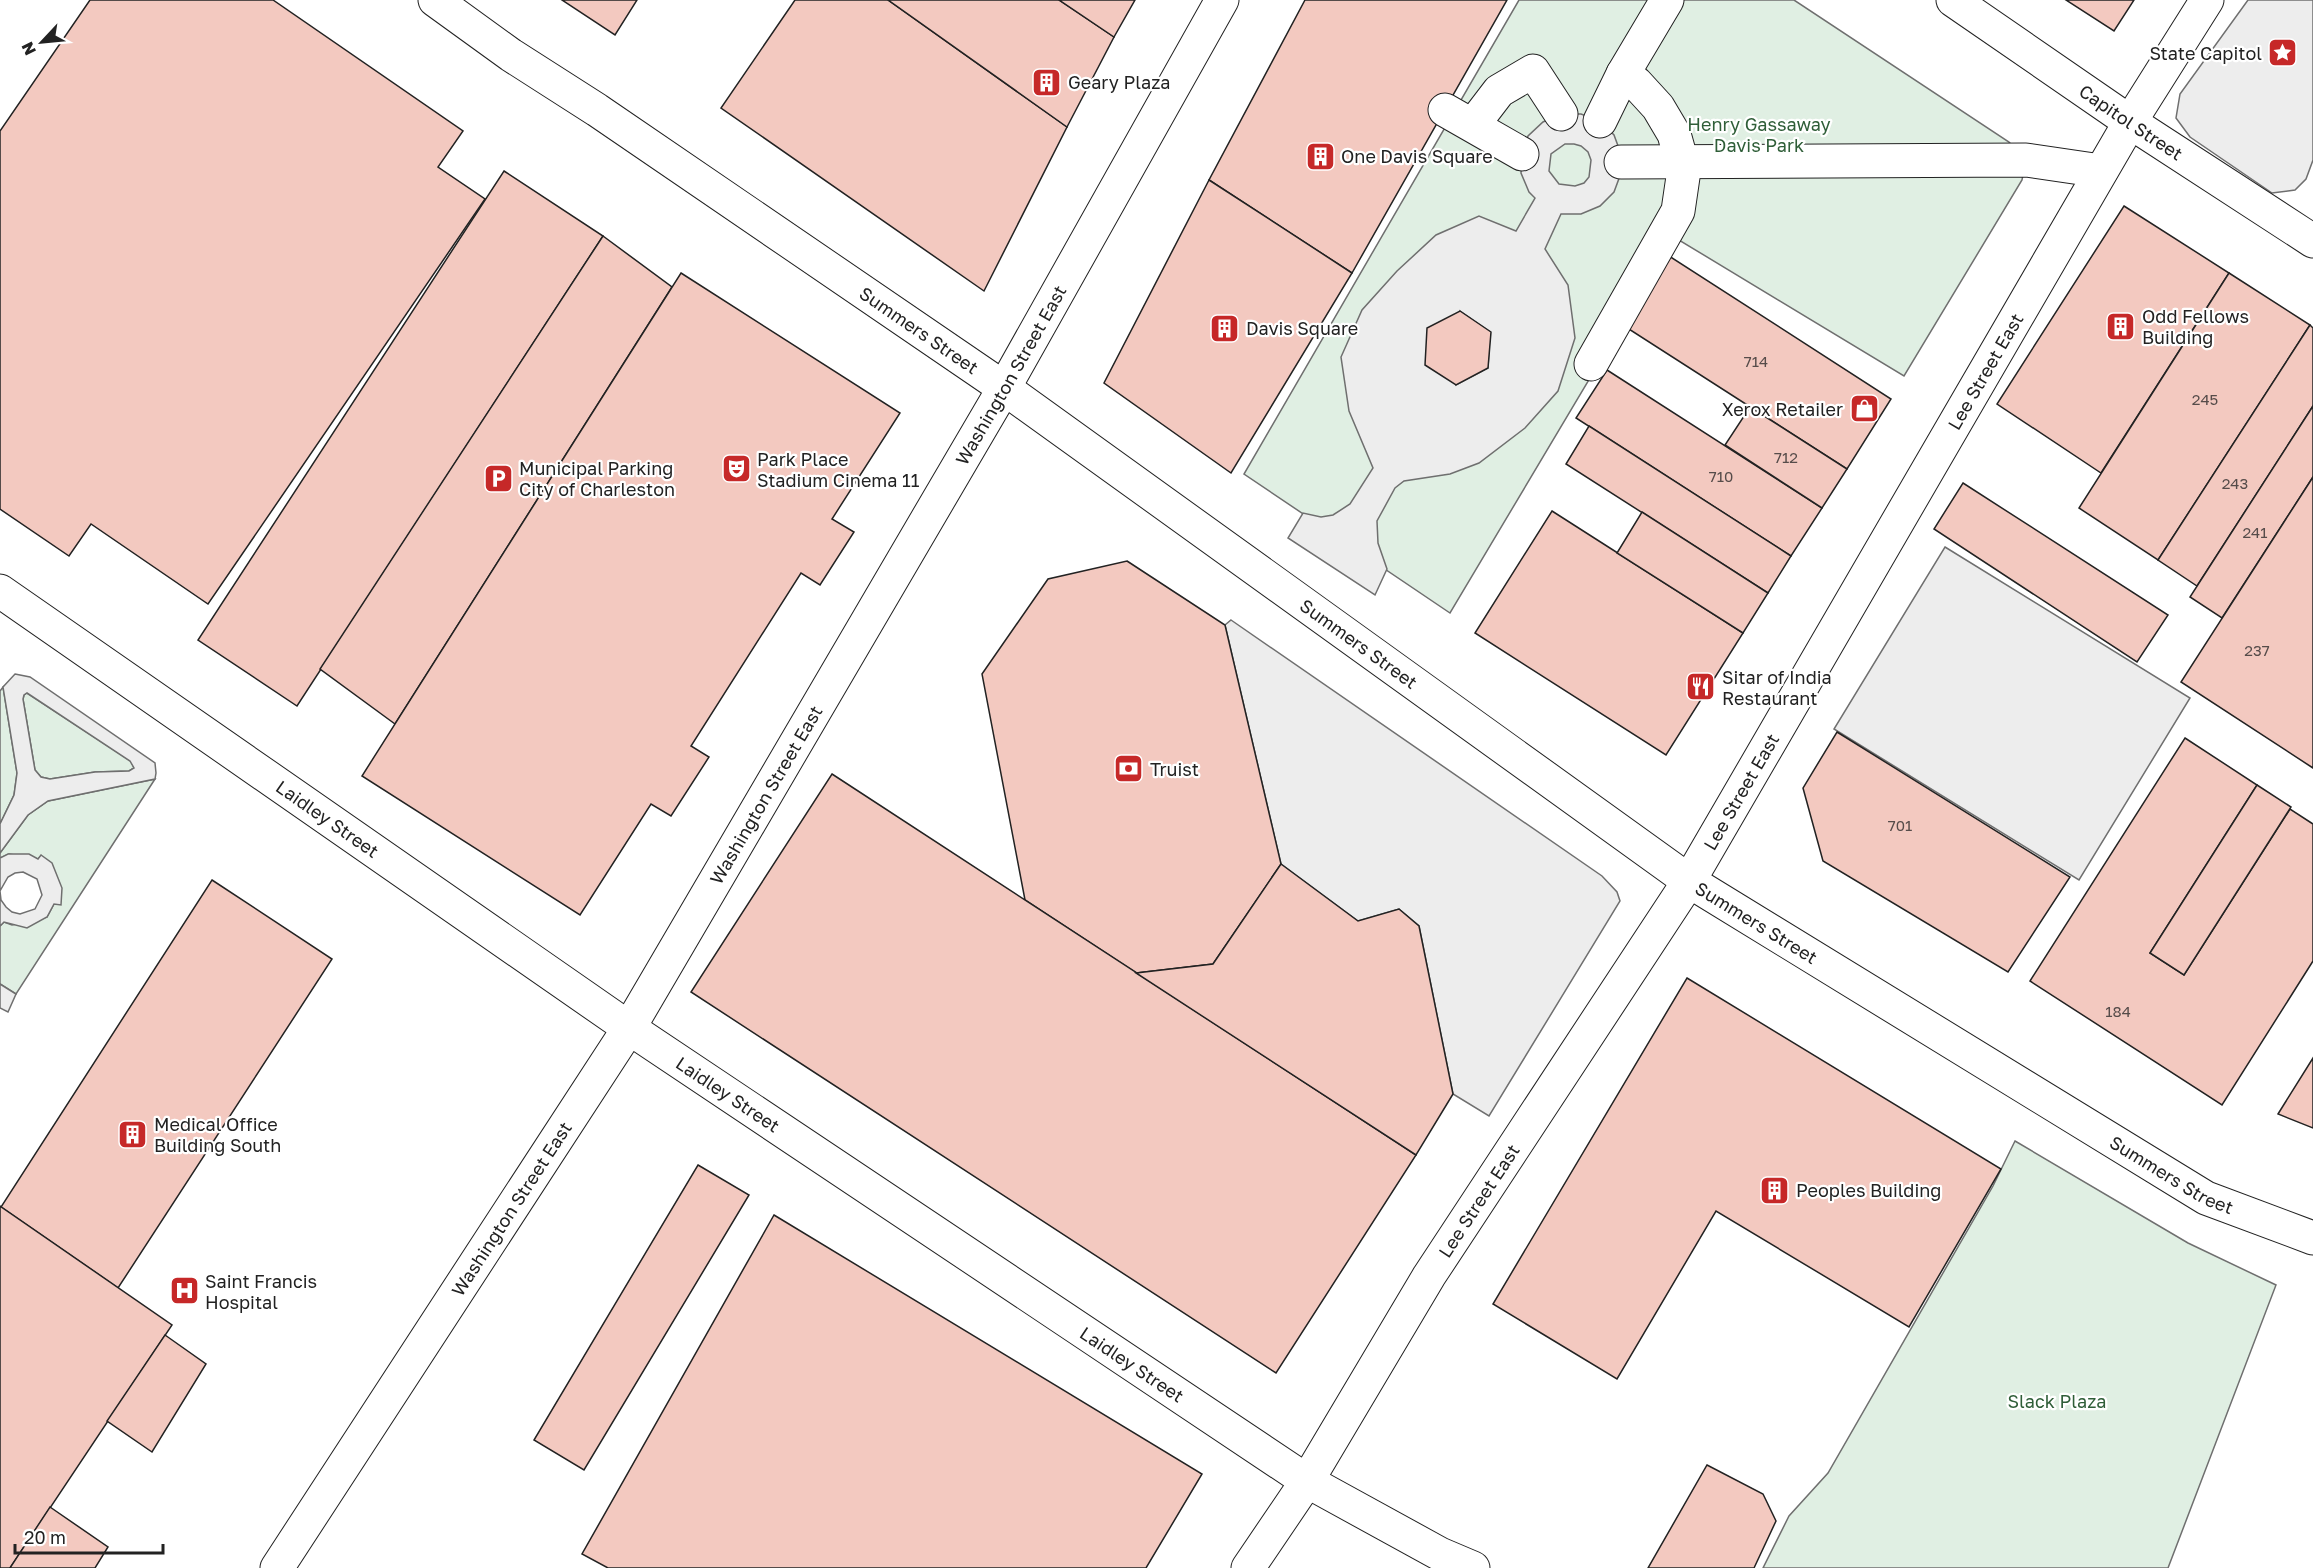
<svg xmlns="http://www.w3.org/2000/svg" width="2313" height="1568" font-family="'Golos Text',sans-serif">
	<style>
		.green { fill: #e0efe3; stroke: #6f6f6f; stroke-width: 1.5 }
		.parking { fill: #ededed; stroke: #6f6f6f; stroke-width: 1.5; fill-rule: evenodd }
		.building { fill: #f3c9c0; stroke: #222; stroke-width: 1.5 }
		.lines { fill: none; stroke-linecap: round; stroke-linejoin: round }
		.street-casing { stroke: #222; stroke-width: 35 }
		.primary-casing { stroke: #222; stroke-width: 35 }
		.street { stroke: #fff; stroke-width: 33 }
		.primary { stroke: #fff; stroke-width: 33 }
		.labels { text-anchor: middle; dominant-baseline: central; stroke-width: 4.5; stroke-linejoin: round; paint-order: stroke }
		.number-label { font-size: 15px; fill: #564c4a }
		.poi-label { font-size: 18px; fill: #222; stroke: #fff; text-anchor: start }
		.street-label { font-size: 18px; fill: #222; stroke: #fff }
		.park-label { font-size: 18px; fill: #2f5e38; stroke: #fff }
	</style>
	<rect width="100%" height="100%" fill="#fff"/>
	<g class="green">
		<polygon points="1519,0 1794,0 2009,142 2026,160 2022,180 1904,376 1674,237 1450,613 1244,474"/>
		<polygon points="3,687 17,773 14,795 0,824 0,691"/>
		<polygon points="27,693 131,761 134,768 129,771 95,772 50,779 41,777 35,770 23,699 24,695"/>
		<polygon points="155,779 16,994 0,984 0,926 4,922 12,925 47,917 54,904 41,856 38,859 9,854 0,858 0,853 28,815 48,801"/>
		<polygon points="2015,1141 2188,1243 2276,1285 2168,1568 1763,1568 1789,1516 1828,1473 1993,1186"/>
	</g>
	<g class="parking">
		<polygon points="2248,0 2313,0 2313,160 2306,179 2295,190 2272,193 2190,137 2176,118 2180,94"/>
		<path d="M1561 114H1581L1600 121 1614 135 1621 154V173L1614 192 1600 206 1581 214H1561L1545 249 1568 285 1575 338 1558 391 1525 428 1479 463 1450 474 1404 481 1395 488 1377 521 1378 543 1387 569 1375 595 1288 538 1303 513 1321 517 1333 515 1350 504 1373 468 1349 411 1341 357 1362 310 1397 271 1436 235 1479 216 1516 231 1535 198 1529 192 1521 173 1522 154 1528 136 1543 122ZM1565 144H1574L1581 146 1588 152 1591 160 1589 177 1584 183 1575 186 1559 184 1549 171 1551 154ZM1460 311 1490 332 1488 368 1456 385Z"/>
		<polygon points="1945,547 2190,698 2079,880 1834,729"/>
		<polygon points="1231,620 1602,876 1617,892 1620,901 1489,1116 1453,1094 1419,926 1399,909 1358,921 1281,864 1225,625"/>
		<path d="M15 674 30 677 155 763 156 773 155 779 48 801 28 815 0 853V824L14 795 17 773 3 687ZM27 693 130 761 134 768 129 771 95 772 50 779 41 777 35 770 23 699 24 695Z"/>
		<path d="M8 854H29L38 859 41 855 52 863 62 888 61 905 54 904 47 917 27 928 4 922 0 926V858ZM23 872 37 879 42 895 35 909 20 914 12 912 6 907 1 900 0 891 8 877 15 873Z"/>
		<polygon points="0,984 16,994 8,1012 0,1008"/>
	</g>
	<g class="building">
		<polygon points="90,0 273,0 463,131 438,167 485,199 208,604 91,524 69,556 0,509 0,131"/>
		<polygon points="562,0 637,0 615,35"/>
		<polygon points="795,0 888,0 1067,127 984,291 721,108"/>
		<polygon points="888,0 1059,0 1114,37 1067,127"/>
		<polygon points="1059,0 1135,0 1114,37"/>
		<polygon points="1305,0 1507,0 1352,273 1209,180"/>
		<polygon points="2066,0 2134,0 2114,31"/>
		<polygon points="504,171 603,236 297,706 198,640"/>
		<polygon points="1209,180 1352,273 1231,473 1104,383"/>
		<polygon points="2124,206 2229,273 2101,473 1997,404"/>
		<polygon points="603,236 672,287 395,724 320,669"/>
		<polygon points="1666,254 1891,399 1847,469 1621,324"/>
		<polygon points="681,273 900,413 832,519 854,532 820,585 801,573 691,746 709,757 671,816 651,804 580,915 362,776"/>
		<polygon points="2229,273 2310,325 2158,560 2079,508"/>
		<polygon points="1460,311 1491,332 1488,368 1456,385 1425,365 1427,328"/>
		<polygon points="2310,325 2313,328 2313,406 2197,586 2158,560"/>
		<polygon points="1607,370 1822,508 1791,556 1576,418"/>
		<polygon points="2313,406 2313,477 2222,618 2190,597"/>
		<polygon points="1750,407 1847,469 1822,508 1725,445"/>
		<polygon points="1589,426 1791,556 1768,593 1566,464"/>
		<polygon points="2313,477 2313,768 2181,682"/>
		<polygon points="1963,483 2168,615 2137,662 1934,529"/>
		<polygon points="1552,511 1743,633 1666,755 1475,633"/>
		<polygon points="1642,512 1768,593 1743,633 1617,553"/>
		<polygon points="1127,561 1225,625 1281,864 1213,964 1136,973 1025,900 982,674 1048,579"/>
		<polygon points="1837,732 2070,877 2008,972 1823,861 1803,788"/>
		<polygon points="2185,738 2257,785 2150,953 2184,975 2290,809 2313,824 2313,961 2222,1105 2030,981"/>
		<polygon points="832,774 1416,1155 1276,1373 691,992"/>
		<polygon points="2257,785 2291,807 2184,975 2150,953"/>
		<polygon points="1281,864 1358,921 1399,909 1419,926 1453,1094 1416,1155 1136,973 1213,964"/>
		<polygon points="212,880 332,959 118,1288 1,1207"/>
		<polygon points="1687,978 2001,1169 1909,1327 1716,1211 1617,1379 1493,1304"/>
		<polygon points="2313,1058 2313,1128 2278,1114"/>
		<polygon points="698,1165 749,1195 584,1470 534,1440"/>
		<polygon points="0,1206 172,1325 10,1568 0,1568"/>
		<polygon points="774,1215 1202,1474 1146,1568 608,1568 582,1554"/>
		<polygon points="165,1335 206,1364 152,1452 107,1421"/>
		<polygon points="1707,1465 1763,1494 1776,1521 1754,1568 1648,1568"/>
		<polygon points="50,1507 108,1547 95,1568 10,1568"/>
	</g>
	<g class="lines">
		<defs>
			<g id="street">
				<path id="s1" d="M435 0 511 55 597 110 1004 388 1689 881 2206 1198 2313 1238"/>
				<path id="s2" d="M1953 0 2130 122 2313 241"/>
				<polyline points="1445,110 1522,154"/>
				<polyline points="1600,121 1623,74 1667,0"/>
				<polyline points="1473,125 1499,91 1533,71 1561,114"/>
				<polyline points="1621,162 2026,160 2101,171"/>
				<polyline points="1591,364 1678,211 1684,170 1674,134 1658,107 1636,83 1623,74"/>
				<path id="s3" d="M0 591 629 1028 1307 1481 1440 1554 1473 1568"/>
			</g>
			<g id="primary">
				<path id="s4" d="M277 1568 629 1028 1004 388 1222 0"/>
				<path id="s5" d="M1248 1568 1307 1481 1429 1276 1689 881 2130 122 2207 0"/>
			</g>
		</defs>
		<use href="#street" class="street-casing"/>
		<use href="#primary" class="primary-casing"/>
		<use href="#street" class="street"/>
		<use href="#primary" class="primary"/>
	</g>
	<defs>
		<symbol id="sight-square" viewBox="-11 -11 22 22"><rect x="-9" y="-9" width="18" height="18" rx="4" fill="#c62828" stroke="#fff"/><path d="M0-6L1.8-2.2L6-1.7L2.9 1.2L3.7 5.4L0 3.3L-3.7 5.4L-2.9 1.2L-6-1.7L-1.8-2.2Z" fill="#fff"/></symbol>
		<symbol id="building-square" viewBox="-11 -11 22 22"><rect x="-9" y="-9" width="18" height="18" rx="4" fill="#c62828" stroke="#fff"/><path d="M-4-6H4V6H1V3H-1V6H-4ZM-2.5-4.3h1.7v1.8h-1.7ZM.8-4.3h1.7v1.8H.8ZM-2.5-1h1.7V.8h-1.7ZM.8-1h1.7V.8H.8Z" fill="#fff"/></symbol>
		<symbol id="shop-square" viewBox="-11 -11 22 22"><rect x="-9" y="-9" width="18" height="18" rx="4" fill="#c62828" stroke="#fff"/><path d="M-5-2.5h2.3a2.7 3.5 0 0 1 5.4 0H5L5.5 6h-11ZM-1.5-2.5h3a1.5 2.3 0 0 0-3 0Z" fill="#fff"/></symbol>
		<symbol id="theatre-square" viewBox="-11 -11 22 22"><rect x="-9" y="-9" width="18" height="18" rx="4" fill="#c62828" stroke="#fff"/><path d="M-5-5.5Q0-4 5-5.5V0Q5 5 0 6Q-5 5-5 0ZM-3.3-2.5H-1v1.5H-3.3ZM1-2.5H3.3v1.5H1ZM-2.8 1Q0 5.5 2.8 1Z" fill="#fff"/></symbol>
		<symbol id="parking-square" viewBox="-11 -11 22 22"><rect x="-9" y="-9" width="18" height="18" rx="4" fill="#c62828" stroke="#fff"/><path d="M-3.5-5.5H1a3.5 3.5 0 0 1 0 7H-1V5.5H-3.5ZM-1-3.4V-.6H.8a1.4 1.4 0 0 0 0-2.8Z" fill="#fff"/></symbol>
		<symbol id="restaurant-square" viewBox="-11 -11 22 22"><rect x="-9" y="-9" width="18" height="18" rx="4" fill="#c62828" stroke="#fff"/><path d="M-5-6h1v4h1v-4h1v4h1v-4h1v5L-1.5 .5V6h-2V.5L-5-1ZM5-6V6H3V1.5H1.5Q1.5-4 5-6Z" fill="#fff"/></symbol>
		<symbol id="bank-square" viewBox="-11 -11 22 22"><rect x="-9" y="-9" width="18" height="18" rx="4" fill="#c62828" stroke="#fff"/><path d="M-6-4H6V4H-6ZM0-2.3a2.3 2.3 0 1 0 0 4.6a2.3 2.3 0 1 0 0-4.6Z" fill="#fff"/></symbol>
		<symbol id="hospital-square" viewBox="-11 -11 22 22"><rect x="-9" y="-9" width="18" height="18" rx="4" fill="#c62828" stroke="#fff"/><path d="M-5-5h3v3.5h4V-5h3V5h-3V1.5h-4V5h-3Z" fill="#fff"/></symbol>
	</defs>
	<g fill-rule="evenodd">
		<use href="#sight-square" x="2266" y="36" width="33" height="33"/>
		<use href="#building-square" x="1030" y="66" width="33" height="33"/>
		<use href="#building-square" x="1304" y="140" width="33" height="33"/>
		<use href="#building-square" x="2104" y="310" width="33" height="33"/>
		<use href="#building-square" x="1208" y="312" width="33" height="33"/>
		<use href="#shop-square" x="1848" y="392" width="33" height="33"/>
		<use href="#theatre-square" x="720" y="452" width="33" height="33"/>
		<use href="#parking-square" x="482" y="462" width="33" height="33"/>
		<use href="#restaurant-square" x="1684" y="670" width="33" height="33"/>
		<use href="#bank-square" x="1112" y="752" width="33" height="33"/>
		<use href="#building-square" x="116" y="1118" width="33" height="33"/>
		<use href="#building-square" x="1758" y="1174" width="33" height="33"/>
		<use href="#hospital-square" x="168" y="1274" width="33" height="33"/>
	</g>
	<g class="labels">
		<g class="number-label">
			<text x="1756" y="361">714</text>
			<text x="2205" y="399">245</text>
			<text x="1786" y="457">712</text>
			<text x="1721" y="476">710</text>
			<text x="2235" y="483">243</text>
			<text x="2255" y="532">241</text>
			<text x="2257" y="650">237</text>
			<text x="1900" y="825">701</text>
			<text x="2118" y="1011">184</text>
		</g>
		<g class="poi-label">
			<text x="2262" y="53" text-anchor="end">State Capitol</text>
			<text x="1068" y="82">Geary Plaza</text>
			<text x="1341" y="156">One Davis Square</text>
			<text x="2142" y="316">Odd Fellows<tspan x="2142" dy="21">Building</tspan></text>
			<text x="1246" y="328">Davis Square</text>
			<text x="1843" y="409" text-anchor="end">Xerox Retailer</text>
			<text x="757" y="459">Park Place<tspan x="757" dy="21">Stadium Cinema 11</tspan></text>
			<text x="519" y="468">Municipal Parking<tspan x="519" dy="21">City of Charleston</tspan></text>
			<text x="1722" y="677">Sitar of India<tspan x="1722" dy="21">Restaurant</tspan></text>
			<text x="1150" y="769">Truist</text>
			<text x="154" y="1124">Medical Office<tspan x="154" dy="21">Building South</tspan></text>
			<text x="1796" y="1190">Peoples Building</text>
			<text x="205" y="1281">Saint Francis<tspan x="205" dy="21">Hospital</tspan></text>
		</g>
		<g class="street-label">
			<text stroke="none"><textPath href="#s2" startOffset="216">Capitol Street</textPath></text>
			<text stroke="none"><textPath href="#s1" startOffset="586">Summers Street</textPath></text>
			<text stroke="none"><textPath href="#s5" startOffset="1406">Lee Street East</textPath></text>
			<text stroke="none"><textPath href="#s4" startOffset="1401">Washington Street East</textPath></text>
			<text stroke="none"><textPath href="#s1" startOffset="1126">Summers Street</textPath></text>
			<text stroke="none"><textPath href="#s5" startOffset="920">Lee Street East</textPath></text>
			<text stroke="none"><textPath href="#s4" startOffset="915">Washington Street East</textPath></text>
			<text stroke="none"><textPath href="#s3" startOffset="399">Laidley Street</textPath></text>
			<text stroke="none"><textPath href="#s1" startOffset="1612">Summers Street</textPath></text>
			<text stroke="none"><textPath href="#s3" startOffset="885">Laidley Street</textPath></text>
			<text stroke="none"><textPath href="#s1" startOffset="2098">Summers Street</textPath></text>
			<text stroke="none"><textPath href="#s5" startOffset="434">Lee Street East</textPath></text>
			<text stroke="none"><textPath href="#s4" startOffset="429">Washington Street East</textPath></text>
			<text stroke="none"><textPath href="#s3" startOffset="1371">Laidley Street</textPath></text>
		</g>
		<g class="park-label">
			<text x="1759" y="124">Henry Gassaway<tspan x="1759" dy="21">Davis Park</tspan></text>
			<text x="2057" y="1401">Slack Plaza</text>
		</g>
	</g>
	<g transform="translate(42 42) rotate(244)" stroke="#ffffff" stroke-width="4.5" paint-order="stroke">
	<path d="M0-4.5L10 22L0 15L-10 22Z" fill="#222222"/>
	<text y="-9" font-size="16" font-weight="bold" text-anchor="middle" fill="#222222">N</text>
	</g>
	<path d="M15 1544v9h148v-9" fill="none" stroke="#222222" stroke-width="3"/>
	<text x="24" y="1544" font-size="18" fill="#222222" stroke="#ffffff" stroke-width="4.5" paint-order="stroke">20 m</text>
</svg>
